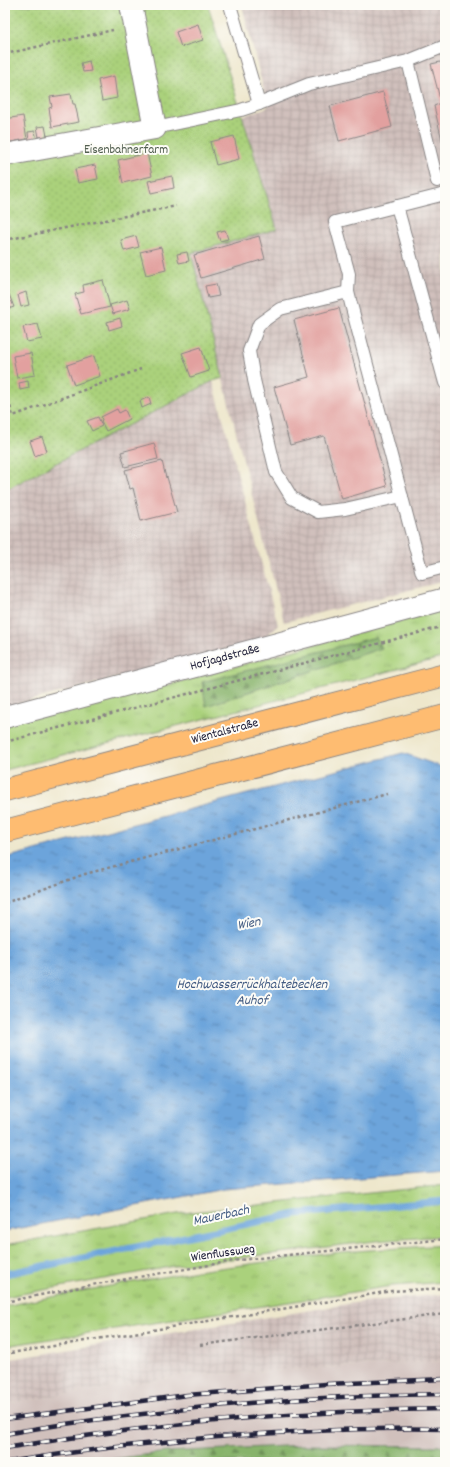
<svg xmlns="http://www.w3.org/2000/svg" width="450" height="1467" font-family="Dekko,sans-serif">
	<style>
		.industrial { fill: url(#industrial-grid) }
		.railway { fill: #d0c0bc }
		.grass { fill: url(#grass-tufts); stroke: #667a5b }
		.forest { fill: url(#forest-firs); stroke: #546a53 }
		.garden { fill: url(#garden-dots); stroke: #667a5b }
		.water { fill: url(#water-ripples); stroke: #47638b }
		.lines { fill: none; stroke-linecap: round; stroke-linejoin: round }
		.stream { stroke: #6ca4db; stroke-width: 7 }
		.building { fill: #e2a09f }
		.lane-casing { stroke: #888484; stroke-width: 14 }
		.street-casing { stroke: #888484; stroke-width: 24 }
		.primary-casing { stroke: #888484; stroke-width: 24 }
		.path { stroke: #888484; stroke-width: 2.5; stroke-dasharray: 3 3; stroke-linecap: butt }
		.lane { stroke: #fff; stroke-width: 12 }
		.street { stroke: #fff; stroke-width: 22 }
		.primary { stroke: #febc71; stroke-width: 22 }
		.rail-casing { stroke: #22223b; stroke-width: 4.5 }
		.rail { stroke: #fdfcf7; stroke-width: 3; stroke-dasharray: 9; stroke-linecap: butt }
		.labels { text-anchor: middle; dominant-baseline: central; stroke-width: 4; stroke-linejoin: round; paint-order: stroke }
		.park-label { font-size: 13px; fill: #525f51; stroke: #fdfcf7 }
		.street-label { font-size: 13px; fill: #22223b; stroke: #fdfcf7 }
		.water-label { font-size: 14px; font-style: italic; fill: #435c83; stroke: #fdfcf7 }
	</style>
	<defs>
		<pattern id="industrial-grid" width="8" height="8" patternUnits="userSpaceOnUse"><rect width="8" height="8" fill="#d0c0bc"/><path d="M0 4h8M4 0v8" fill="none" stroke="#b2a5a2"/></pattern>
		<pattern id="grass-tufts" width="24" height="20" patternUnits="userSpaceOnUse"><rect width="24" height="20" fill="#aad17b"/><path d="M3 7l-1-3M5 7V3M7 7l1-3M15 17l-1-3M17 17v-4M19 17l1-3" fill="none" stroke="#92b36b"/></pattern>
		<pattern id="forest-firs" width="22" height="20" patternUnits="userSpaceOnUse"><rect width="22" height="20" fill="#87b36b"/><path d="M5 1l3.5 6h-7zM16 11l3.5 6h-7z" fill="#6e9159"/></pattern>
		<pattern id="garden-dots" width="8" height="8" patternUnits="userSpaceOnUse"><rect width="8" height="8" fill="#aad17b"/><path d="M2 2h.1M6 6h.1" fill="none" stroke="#92b36b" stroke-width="1.8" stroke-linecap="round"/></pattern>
		<pattern id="water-ripples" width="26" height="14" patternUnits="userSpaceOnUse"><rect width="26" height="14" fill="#6ca4db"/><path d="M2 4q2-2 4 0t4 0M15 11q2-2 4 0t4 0" fill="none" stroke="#5885b3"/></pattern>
	</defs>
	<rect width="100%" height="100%" fill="#fdfcf7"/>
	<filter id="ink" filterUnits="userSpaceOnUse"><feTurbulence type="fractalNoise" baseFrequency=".025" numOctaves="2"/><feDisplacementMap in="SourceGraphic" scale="8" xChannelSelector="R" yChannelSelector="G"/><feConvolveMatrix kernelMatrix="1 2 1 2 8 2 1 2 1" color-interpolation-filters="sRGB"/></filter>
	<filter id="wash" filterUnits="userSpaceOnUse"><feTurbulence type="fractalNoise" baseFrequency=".012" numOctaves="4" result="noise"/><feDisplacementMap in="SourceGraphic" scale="16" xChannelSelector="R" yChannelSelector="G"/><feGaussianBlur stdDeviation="0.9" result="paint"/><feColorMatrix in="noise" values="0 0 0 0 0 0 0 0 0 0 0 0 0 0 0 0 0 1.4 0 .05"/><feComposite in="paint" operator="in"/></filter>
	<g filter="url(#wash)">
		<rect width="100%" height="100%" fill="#eee7cc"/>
		<g class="industrial">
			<polygon points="242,5 445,5 445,581 284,622 191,253 277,229 243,116 268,107"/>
			<polygon points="213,381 278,625 262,640 5,707 5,490"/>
			<polygon points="445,1294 445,1361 183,1376 5,1404 5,1360 354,1303"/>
		</g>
		<polygon class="railway" points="445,1361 445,1446 303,1445 167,1452 88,1462 5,1462 5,1404 183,1376"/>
		<g class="grass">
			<polygon points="445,609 445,657 5,770 5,722 96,701 153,689"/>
			<polygon points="445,1185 445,1236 375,1241 175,1266 5,1297 5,1245 183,1213"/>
			<polygon points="445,1245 445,1282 392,1286 5,1346 5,1306 82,1291 197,1271 341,1252"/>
		</g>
		<g class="forest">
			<polygon points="376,637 382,648 206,706 202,682"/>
			<polygon points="303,1445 445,1446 445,1462 88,1462 167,1452"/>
		</g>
		<polygon class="garden" points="5,5 208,5 277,229 191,253 223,378 213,381 5,490"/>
		<polygon class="water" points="403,753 442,767 445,766 445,1171 224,1189 5,1231 5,858"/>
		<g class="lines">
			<polyline class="stream" points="5,1274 296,1214 445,1201"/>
		</g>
		<g id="blocks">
			<g class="building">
				<polygon points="198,24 203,40 181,47 176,32"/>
				<polygon points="89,61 91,71 83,72 81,63"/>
				<polygon points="445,61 445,149 444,149 434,106 441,103 431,64"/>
				<polygon points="114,76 117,98 102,101 98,80"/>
				<polygon points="383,92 392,127 339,141 330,106"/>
				<polygon points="71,94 73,104 75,104 79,122 52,127 49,108 52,107 50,97"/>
				<polygon points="23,116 27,139 5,143 5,119"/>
				<polygon points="45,126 47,136 39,137 37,127"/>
				<polygon points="35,131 37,140 29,141 28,132"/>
				<polygon points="234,136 239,159 216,165 210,142"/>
				<polygon points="147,153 152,176 123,183 118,160"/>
				<polygon points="95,165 98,179 78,183 75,169"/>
				<polygon points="172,176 174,188 151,193 148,181"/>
				<polygon points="225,230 228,239 220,241 217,232"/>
				<polygon points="136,236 139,247 124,251 121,240"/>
				<polygon points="259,236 265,259 201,278 194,255"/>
				<polygon points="161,247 166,270 146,275 140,252"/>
				<polygon points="187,252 189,261 179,263 177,254"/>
				<polygon points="103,280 110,307 81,314 75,294 84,292 83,285"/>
				<polygon points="216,284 219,296 208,298 205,286"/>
				<polygon points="8,292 14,307 5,310 5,294"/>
				<polygon points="26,292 29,305 21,307 18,295"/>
				<polygon points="127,300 130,309 113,314 110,305"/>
				<polygon points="339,308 387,486 342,499 324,436 290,445 274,387 309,377 294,320"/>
				<polygon points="120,318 122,326 109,330 107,322"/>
				<polygon points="38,324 42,339 27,342 23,327"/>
				<polygon points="201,347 209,371 191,377 182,353"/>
				<polygon points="31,353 35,375 17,378 13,356"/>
				<polygon points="94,356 100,376 74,385 67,365"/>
				<polygon points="28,381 29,388 20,390 19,383"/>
				<polygon points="149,397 151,404 142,408 140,401"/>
				<polygon points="117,409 119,413 125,410 129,419 106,431 101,421 102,420 101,417"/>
				<polygon points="98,417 102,426 92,431 87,421"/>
				<polygon points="42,437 47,451 35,456 30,441"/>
				<polygon points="154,443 158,459 125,467 121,452"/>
				<polygon points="162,461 166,478 167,477 177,512 141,521 133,488 130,489 125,470"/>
			</g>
		</g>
	</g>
	<g filter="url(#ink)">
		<use href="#blocks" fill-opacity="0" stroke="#888484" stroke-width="1"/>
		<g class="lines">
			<defs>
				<g id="lane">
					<polyline points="408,61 437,181 445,179"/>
					<polyline points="259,104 309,84 408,61 445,46"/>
					<polyline points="155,128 241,110 259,104 230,5"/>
					<polyline points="397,206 445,383"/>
					<polyline points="348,292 349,274 335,222 445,194"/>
					<polyline points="402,496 345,509 318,512 292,498 276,472 254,380 249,351 259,324 280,309 348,292 351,304 422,573 445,567"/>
				</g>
				<g id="street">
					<polyline points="5,155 155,128 131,5"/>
					<polyline points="5,717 445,599"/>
				</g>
				<g id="primary">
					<polyline points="5,790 445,675"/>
					<polyline points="5,831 445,716"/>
				</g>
			</defs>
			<use href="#lane" class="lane-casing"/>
			<use href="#street" class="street-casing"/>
			<use href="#primary" class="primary-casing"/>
			<g class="path">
				<polyline points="5,54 113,30"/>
				<polyline points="5,240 176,206"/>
				<polyline points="5,389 13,416 141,369"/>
				<polyline points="5,742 445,626"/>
				<polyline points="5,903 85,874 387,794"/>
				<polyline points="5,1302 91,1285 239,1260 445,1239"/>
				<polyline points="200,1345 445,1314"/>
				<polyline points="5,1354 392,1291 445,1288"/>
			</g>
			<use href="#lane" class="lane"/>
			<use href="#street" class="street"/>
			<use href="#primary" class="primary"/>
			<defs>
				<g id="rail">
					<polyline points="5,1419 187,1395 326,1384 445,1379"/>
					<path d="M5 1434C48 1426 91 1420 134 1415 237 1402 341 1395 445 1394"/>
					<path d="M5 1448C47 1441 89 1435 131 1430 235 1417 340 1410 445 1409"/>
					<path d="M8 1462C82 1450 156 1442 230 1436 302 1431 374 1427 445 1429"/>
				</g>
			</defs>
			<use href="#rail" class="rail-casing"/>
			<use href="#rail" class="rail"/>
		</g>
	</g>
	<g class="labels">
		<g class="park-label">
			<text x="126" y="150">Eisenbahnerfarm</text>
		</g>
		<g class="street-label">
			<text transform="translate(225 658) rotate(-15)">Hofjagdstraße</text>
			<text transform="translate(225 732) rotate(-15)">Wientalstraße</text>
			<text transform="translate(223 1254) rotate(-8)">Wienflussweg</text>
		</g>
		<g class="water-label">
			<text transform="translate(249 924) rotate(-10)">Wien</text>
			<text x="252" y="985">Hochwasserrückhaltebecken<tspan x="252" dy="16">Auhof</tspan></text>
			<text transform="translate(221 1216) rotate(-12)">Mauerbach</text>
		</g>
	</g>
	<rect width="450" height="1467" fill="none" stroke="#fdfcf7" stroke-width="20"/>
</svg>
